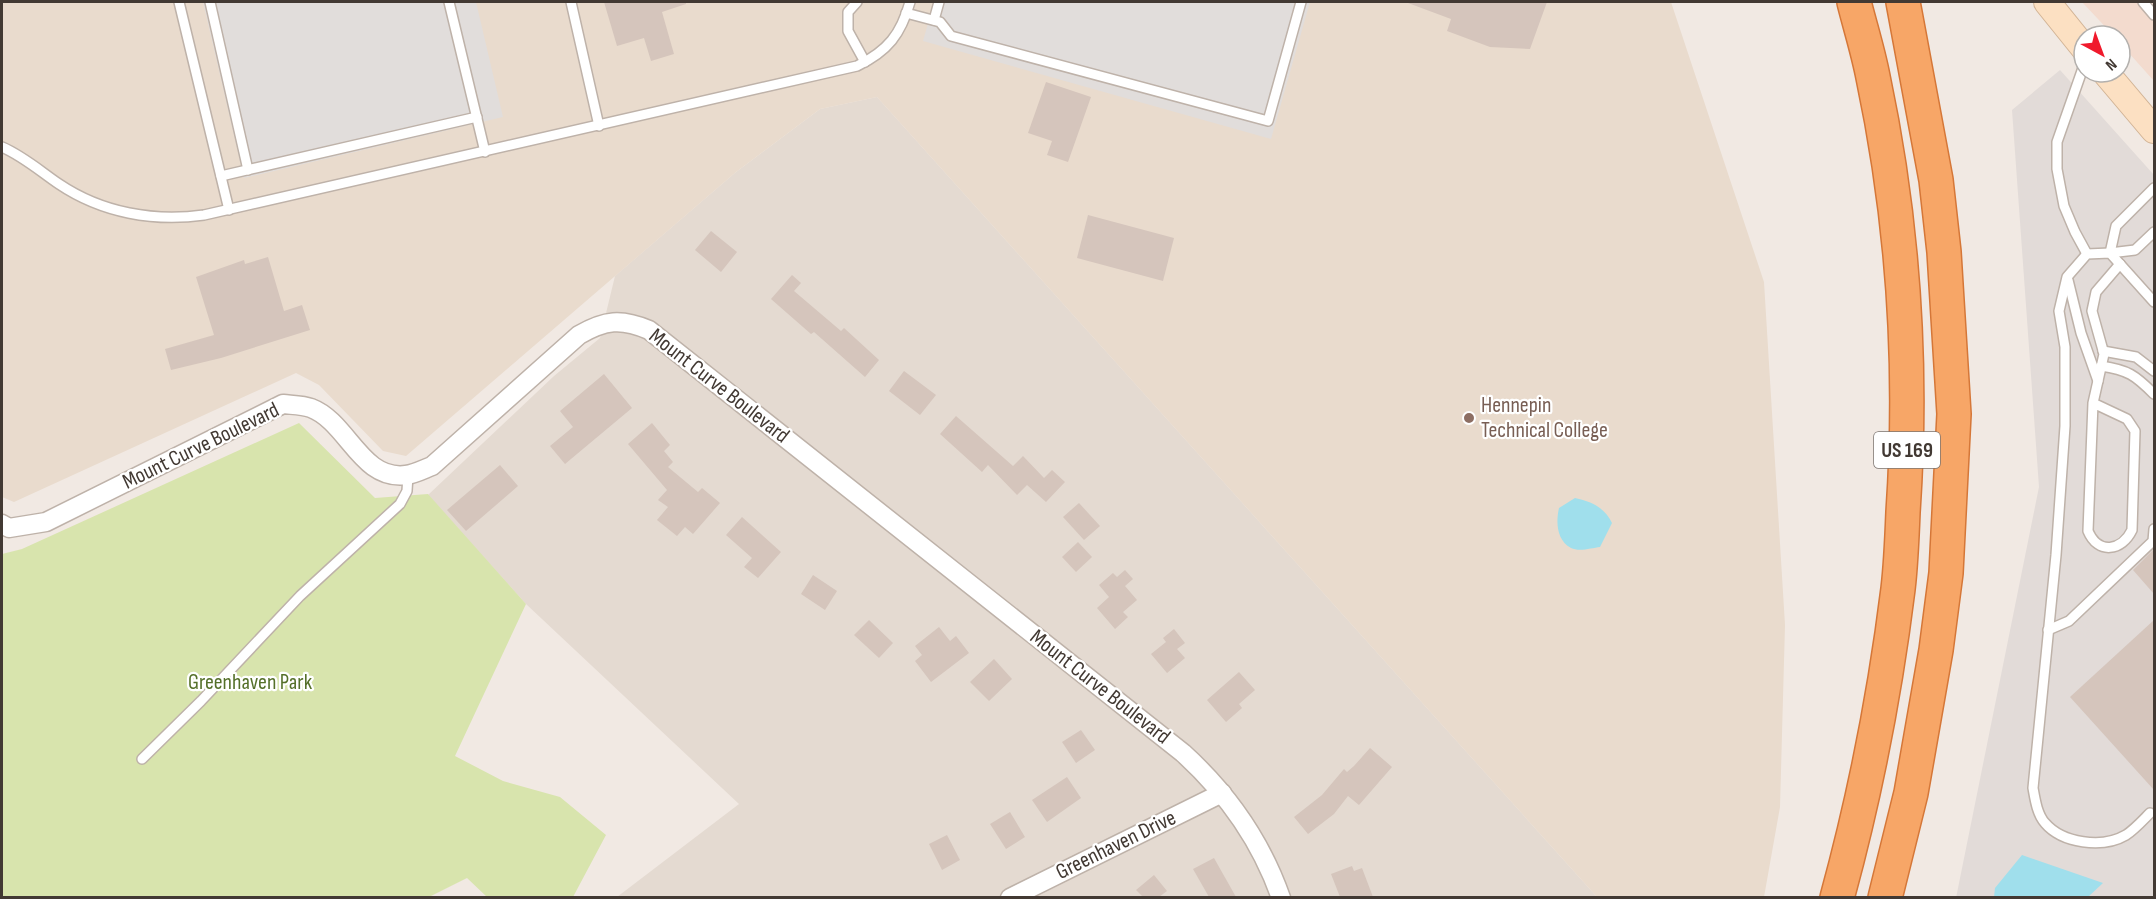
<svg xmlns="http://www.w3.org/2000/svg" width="2156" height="899" font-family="'Sofia Sans Condensed',sans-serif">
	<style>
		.residential { fill: #e4dad1 }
		.commercial { fill: #f3dbce }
		.industrial { fill: #e2dbd8 }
		.education { fill: #e9dbcd }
		.green { fill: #d8e4ad }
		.parking { fill: #e1dddb }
		.water { fill: #a0dfec }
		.building { fill: #d5c5bc }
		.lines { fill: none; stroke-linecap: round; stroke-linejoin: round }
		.lane-casing { stroke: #beb2a9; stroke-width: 12 }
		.street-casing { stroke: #beb2a9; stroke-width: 21 }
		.secondary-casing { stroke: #d2b496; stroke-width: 28 }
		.highway-casing { stroke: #d57738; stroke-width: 36 }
		.lane { stroke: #fff; stroke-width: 9 }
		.street { stroke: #fff; stroke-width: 18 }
		.secondary { stroke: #fce0c2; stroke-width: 26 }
		.highway { stroke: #f7a667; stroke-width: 33 }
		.education-dot { fill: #8d6e63; stroke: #fff; stroke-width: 2 }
		.labels { text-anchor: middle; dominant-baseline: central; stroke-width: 4.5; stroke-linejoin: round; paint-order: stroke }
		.shield { fill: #fff; stroke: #7b7470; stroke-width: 1.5 }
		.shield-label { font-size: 21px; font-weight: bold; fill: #423933 }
		.street-label { font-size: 22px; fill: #423933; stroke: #fff }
		.education-label { font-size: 22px; fill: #785e54; stroke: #fff; text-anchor: start }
		.park-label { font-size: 22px; fill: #55702a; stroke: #fff }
	</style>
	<rect width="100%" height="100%" fill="#f1e9e3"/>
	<polygon class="residential" points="877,97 1597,897 617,897 739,804 526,604 428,495 554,376 600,338 615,276 736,172 820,109"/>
	<polygon class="commercial" points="2082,2 2154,2 2154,81 2120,43 2120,36 2114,36"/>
	<polygon class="industrial" points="2060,70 2154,175 2154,897 1956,898 2039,487 2012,110"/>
	<polygon class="education" points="2,2 1671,2 1764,282 1785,625 1780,807 1764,897 1597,897 877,97 820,109 736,172 406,456 383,451 319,385 296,373 14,502 2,497"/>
	<polygon class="green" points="299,423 375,498 428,494 526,604 455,756 503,781 560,797 606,835 573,897 487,897 467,878 427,898 2,897 2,554 22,549"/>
	<g class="parking">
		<polygon points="203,2 476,2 503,117 244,178"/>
		<polygon points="934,2 1310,2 1271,139 923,41"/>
	</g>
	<g class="water">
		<path d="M1575 498C1592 502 1604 507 1612 523L1600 547C1592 548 1579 552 1571 548 1556 540 1556 521 1559 508Z"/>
		<polygon points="2022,855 2103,883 2088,897 1994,897 1995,888"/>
	</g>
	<g class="building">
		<polygon points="604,2 686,2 686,4 662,12 674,54 651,61 644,38 617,46"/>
		<polygon points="1408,2 1547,2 1530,49 1490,47 1447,31 1451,19 1408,3"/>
		<polygon points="1046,82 1091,97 1068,162 1047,155 1052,141 1028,133"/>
		<polygon points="1088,215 1174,238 1163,281 1077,258"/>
		<polygon points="711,231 737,252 721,272 695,250"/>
		<polygon points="268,257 284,311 302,305 310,330 221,358 171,370 165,349 214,335 196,277 244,260 245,264"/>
		<polygon points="792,275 801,283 794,291 841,331 844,328 879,360 865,377 814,332 811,334 771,299"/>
		<polygon points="904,371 936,395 920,415 889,391"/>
		<polygon points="604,374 632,408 565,464 550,446 573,427 560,411"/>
		<polygon points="956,416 1013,466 1023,456 1044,478 1052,470 1065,482 1046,502 1027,485 1017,495 988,465 982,472 940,434"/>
		<polygon points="652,423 670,445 664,451 673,462 668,467 698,492 702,488 720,503 693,534 685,527 677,536 657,520 668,507 658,500 667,490 628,444"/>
		<polygon points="500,465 518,486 466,531 447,510"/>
		<polygon points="1079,503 1100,526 1084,540 1063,517"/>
		<polygon points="742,517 781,552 758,578 744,567 752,558 726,535"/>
		<polygon points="1078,542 1092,557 1076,572 1062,557"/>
		<polygon points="2154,549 2154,594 2133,570"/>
		<polygon points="1125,570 1133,579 1125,586 1137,600 1123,612 1128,617 1115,629 1097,608 1109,597 1099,585 1113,573 1117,577"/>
		<polygon points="813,575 837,591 825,610 801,594"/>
		<polygon points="869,620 893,643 879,658 854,635"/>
		<polygon points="2154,620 2154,790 2070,697"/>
		<polygon points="939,627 950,641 956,636 969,653 931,682 915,661 922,655 915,646"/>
		<polygon points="1174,629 1185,643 1177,649 1185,658 1167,673 1151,654 1166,642 1163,638"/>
		<polygon points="994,659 1012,679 989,701 970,682"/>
		<polygon points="1239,672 1255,690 1239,704 1242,708 1226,722 1207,700"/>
		<polygon points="1081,730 1095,750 1076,763 1062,742"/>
		<polygon points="1370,748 1392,767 1359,805 1348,796 1334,814 1308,834 1294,817 1322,795 1344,769 1347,772 1354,766"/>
		<polygon points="1067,777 1081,798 1047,822 1032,800"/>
		<polygon points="1010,812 1025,837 1006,849 990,824"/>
		<polygon points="947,835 960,860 942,870 929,844"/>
		<polygon points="1214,858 1236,897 1209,897 1193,869"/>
		<polygon points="1352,866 1354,871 1362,868 1373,897 1340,897 1331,874"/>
		<polygon points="1154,875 1167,891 1159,897 1143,897 1136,890"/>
	</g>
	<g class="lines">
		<defs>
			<g id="lane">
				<polyline points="179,2 229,210"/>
				<polyline points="210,2 248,170"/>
				<polyline points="449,2 485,152"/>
				<polyline points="571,2 599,126"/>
				<polyline points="857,2 848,12 848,31 865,62"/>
				<polyline points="2143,2 2154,15"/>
				<polyline points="906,13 940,22 951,36 1268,121 1301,2"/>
				<polyline points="934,20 939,2"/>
				<polyline points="2084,65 2057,142 2057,169 2064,206 2075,232 2087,254"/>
				<path d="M2 147C23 156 40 171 59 184 102 213 154 222 204 215L857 66C888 51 901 34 910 2"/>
				<polyline points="221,176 477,117"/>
				<polyline points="2154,188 2116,226 2110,253 2135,250 2154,232"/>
				<polyline points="2068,280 2081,333 2098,381"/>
				<polyline points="2103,351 2136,357 2154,371"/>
				<path d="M2101 366C2128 370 2135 375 2154 394"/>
				<path d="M2093 403 2127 419 2135 431 2132 530C2122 551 2098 555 2088 531L2093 403 2104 354 2092 311 2096 292 2120 264"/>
				<polyline points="2048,630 2069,621 2153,541 2154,529"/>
				<polyline points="142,759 201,701 300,596 400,504 407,491 408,475"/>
				<path d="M2150 813C2143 820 2135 829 2126 835 2102 849 2062 843 2045 823 2037 814 2035 799 2033 788L2056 555 2065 426V347L2059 311 2067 277 2087 254 2110 253 2154 302"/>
			</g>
			<g id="street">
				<path d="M2 524 9 528 46 522 283 404C292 405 303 405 311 408 348 422 361 481 406 475 415 474 424 469 432 466L579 335C605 320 621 318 649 330L1183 753C1227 793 1261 841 1281 898"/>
				<polyline points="1010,898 1222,793"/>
			</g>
			<g id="secondary">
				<polyline points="2047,2 2084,48"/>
				<polyline points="2105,72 2154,130"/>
			</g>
			<g id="highway">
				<path d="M1837 898C1865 796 1885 694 1898 589 1901 564 1902 538 1903 512 1913 367 1903 219 1873 77 1868 51 1860 26 1854 2"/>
				<polyline points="1885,898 1911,793 1936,650 1946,573 1954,414 1944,252 1936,180 1903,2"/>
			</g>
		</defs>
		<use href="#lane" class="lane-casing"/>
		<use href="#street" class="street-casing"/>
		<use href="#secondary" class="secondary-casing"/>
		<use href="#highway" class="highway-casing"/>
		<use href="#lane" class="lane"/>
		<use href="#street" class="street"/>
		<use href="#secondary" class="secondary"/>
		<use href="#highway" class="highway"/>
	</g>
	<circle class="education-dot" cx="1469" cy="418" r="6"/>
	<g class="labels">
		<rect class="shield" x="1874" y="432" width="66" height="36" rx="4.5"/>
		<g class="shield-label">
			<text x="1907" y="450">US 169</text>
		</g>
		<g class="street-label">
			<text transform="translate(719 386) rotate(38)">Mount Curve Boulevard</text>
			<text transform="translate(201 446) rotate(-26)">Mount Curve Boulevard</text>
			<text transform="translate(1100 687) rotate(38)">Mount Curve Boulevard</text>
			<text transform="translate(1116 845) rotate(-26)">Greenhaven Drive</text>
		</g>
		<g class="education-label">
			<text x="1481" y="405">Hennepin<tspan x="1481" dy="25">Technical College</tspan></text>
		</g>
		<g class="park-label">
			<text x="250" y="682">Greenhaven Park</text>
		</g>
	</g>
	<rect width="2156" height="899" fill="none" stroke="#423933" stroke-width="6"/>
	<g transform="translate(2102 54) rotate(139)"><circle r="28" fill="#ffffff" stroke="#b3b0ad" stroke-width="1.5"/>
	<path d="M0-4.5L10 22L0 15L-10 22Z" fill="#f01a2c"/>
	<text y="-9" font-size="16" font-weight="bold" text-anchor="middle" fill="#423933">N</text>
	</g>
</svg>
